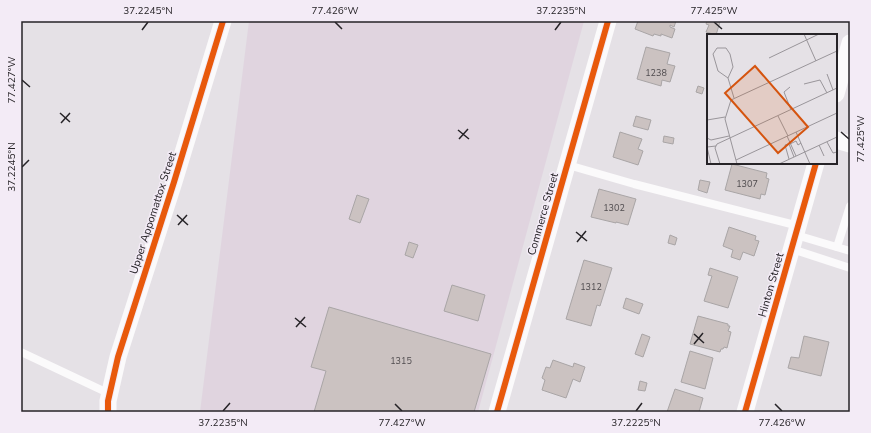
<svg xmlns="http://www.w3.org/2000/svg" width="871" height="433" font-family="'Nunito Sans',sans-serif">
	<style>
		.industrial { fill: #e0d4df }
		.building { fill: #cbc2c1; stroke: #a9a5a6 }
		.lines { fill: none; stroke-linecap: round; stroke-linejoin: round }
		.lane { stroke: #fbfafb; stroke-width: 8 }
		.street { stroke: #fbfafb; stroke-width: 17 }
		.cycleway-casing { stroke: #f3ebf6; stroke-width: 8 }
		.cycleway { stroke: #e8590c; stroke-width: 6 }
		.ticks { fill: none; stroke: #262327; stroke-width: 1.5 }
		.labels { text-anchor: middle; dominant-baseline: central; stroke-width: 3; stroke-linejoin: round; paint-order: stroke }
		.number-label { font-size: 9px; fill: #4f4b4e }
		.street-label { font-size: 11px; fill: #262327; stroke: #f3ebf6 }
		.inset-road { fill: none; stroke: #99959a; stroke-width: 1 }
		.view { fill: #d5540f; fill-opacity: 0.15; stroke: #d5540f; stroke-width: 2 }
		.inset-edge { fill: none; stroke: #262327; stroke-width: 2 }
		.neatline { fill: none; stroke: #262327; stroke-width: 1.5 }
		.ticks-label { font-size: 10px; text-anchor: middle; fill: #262327 }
	</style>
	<rect width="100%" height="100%" fill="#e5e1e6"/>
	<polygon class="industrial" points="249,21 584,21 478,412 200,412"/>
	<g class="building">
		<polygon points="638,21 676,21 674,27 670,25 670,27 675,29 672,38 661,34 661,36 654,34 653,36 635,29"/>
		<polygon points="707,21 720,22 716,35 706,32 709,25 706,24"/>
		<polygon points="646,47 670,53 667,64 675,66 670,82 662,80 661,86 637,79"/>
		<polygon points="698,86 704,88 702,94 696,92"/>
		<polygon points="636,116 651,120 648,130 633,126"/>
		<polygon points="620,132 642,139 638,149 643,151 638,165 613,157"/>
		<polygon points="664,136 674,138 673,144 663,142"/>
		<polygon points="732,164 767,173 766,178 769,179 765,195 761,194 760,199 725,190"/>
		<polygon points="700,180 710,182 707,193 698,190"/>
		<polygon points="599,189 636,199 628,225 616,222 616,223 591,217"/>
		<polygon points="357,195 369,199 360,223 349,219"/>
		<polygon points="729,227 756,236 755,240 759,241 754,256 743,252 740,260 731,257 733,250 723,246"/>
		<polygon points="670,235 677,238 675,245 668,243"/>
		<polygon points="409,242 418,245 413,258 405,255"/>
		<polygon points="584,260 612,268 600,306 597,305 591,326 566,319"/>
		<polygon points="710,268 738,277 728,308 704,301 712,276 708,275"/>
		<polygon points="452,285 485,295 478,321 444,311"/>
		<polygon points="626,298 643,304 639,314 623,308"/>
		<polygon points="329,307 491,354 474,412 314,412 326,371 311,367"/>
		<polygon points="698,316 728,324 728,326 730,326 728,331 731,332 727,348 724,347 723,349 721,349 720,352 690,344"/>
		<polygon points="642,334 650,337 643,357 635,354"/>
		<polygon points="804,336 829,342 821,376 788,368 791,357 799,358"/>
		<polygon points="690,351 713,358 705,389 681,382"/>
		<polygon points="553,360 573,367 574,363 585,367 580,382 573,379 566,398 542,390 545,380 542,378 546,367 550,368"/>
		<polygon points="640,381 647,383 645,391 638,390"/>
		<polygon points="675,389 703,398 699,412 667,412"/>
	</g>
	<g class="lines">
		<g class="lane">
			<polyline points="568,165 634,184 799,226"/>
			<polyline points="796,235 850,251"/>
			<polyline points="837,247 850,206"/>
			<polyline points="792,249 850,268"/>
			<polyline points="21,352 110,394"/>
		</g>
		<g class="street">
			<polyline points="836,94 850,43"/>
			<polyline points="836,140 850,144"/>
			<polyline points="108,412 108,401 118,357 174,182 223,21"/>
			<polyline points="497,412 608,21"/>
			<polyline points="745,412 816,163"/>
		</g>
		<defs>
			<g id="cycleway">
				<polyline points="108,412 108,401 118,357 174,182 223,21"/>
				<polyline points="497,412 608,21"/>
				<polyline points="745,412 816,163"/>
			</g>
		</defs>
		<use href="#cycleway" class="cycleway-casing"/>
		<use href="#cycleway" class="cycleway"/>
	</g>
	<path class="ticks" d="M335 22 342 29M714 22 722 29M142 30 148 22M555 30 561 22M22 80 30 87M60 113 70 122M61 123 70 113M458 130 469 139M841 132 849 139M459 139 468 129M22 167 29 160M177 215 188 225M178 225 187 215M576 232 587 241M577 242 586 231M295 318 306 327M296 327 305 317M694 334 704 343M694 344 703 333M395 404 402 411M775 404 782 411M223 411 230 403M636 411 642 403"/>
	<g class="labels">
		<g class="number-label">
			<text x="656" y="73">1238</text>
			<text x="747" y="184">1307</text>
			<text x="614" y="208">1302</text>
			<text x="591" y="287">1312</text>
			<text x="401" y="361">1315</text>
		</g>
		<g class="street-label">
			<text transform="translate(153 213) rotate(-72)">Upper Appomattox Street</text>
			<text transform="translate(543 214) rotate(-74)">Commerce Street</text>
			<text transform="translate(771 285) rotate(-74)">Hinton Street</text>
		</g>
	</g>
	<g transform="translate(707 34)">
		<rect width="130" height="130" fill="#e5e1e6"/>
		<path class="inset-road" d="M97 0 109 27M62 24 112 0M120 40 126 56M21 44 26 33 23 20 19 14H10L6 20 11 37 21 44 27 64M97 50 113 46 120 59M83 53 77 58 84 76M71 82 81 102M0 86 18 83M89 98 103 130M80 102 89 122M0 104 4 106 22 102M120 108 126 119 130 118M83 110 89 107 91 111 94 109M112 111 117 122M82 125 78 111 82 110 87 123M29 126 130 79M4 130 0 113 9 112M13 130 8 114 10 110 130 54M30 130 18 85 24 66 130 17M72 130 130 103"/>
		<path class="view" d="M48 32 101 93 71 119 18 59Z"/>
		<rect width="130" height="130" class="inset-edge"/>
	</g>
	<rect width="871" height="433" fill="none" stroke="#f3ebf6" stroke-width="44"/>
	<rect x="22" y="22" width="827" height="389" class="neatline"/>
	<g class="ticks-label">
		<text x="148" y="14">37.2245°N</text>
		<text x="335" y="14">77.426°W</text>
		<text x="561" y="14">37.2235°N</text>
		<text x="714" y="14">77.425°W</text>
		<text transform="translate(11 80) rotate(-90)" y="4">77.427°W</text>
		<text transform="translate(860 139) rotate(-90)" y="4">77.425°W</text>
		<text transform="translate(11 167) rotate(-90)" y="4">37.2245°N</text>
		<text x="223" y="426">37.2235°N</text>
		<text x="402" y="426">77.427°W</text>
		<text x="636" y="426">37.2225°N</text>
		<text x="782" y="426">77.426°W</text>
	</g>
</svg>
